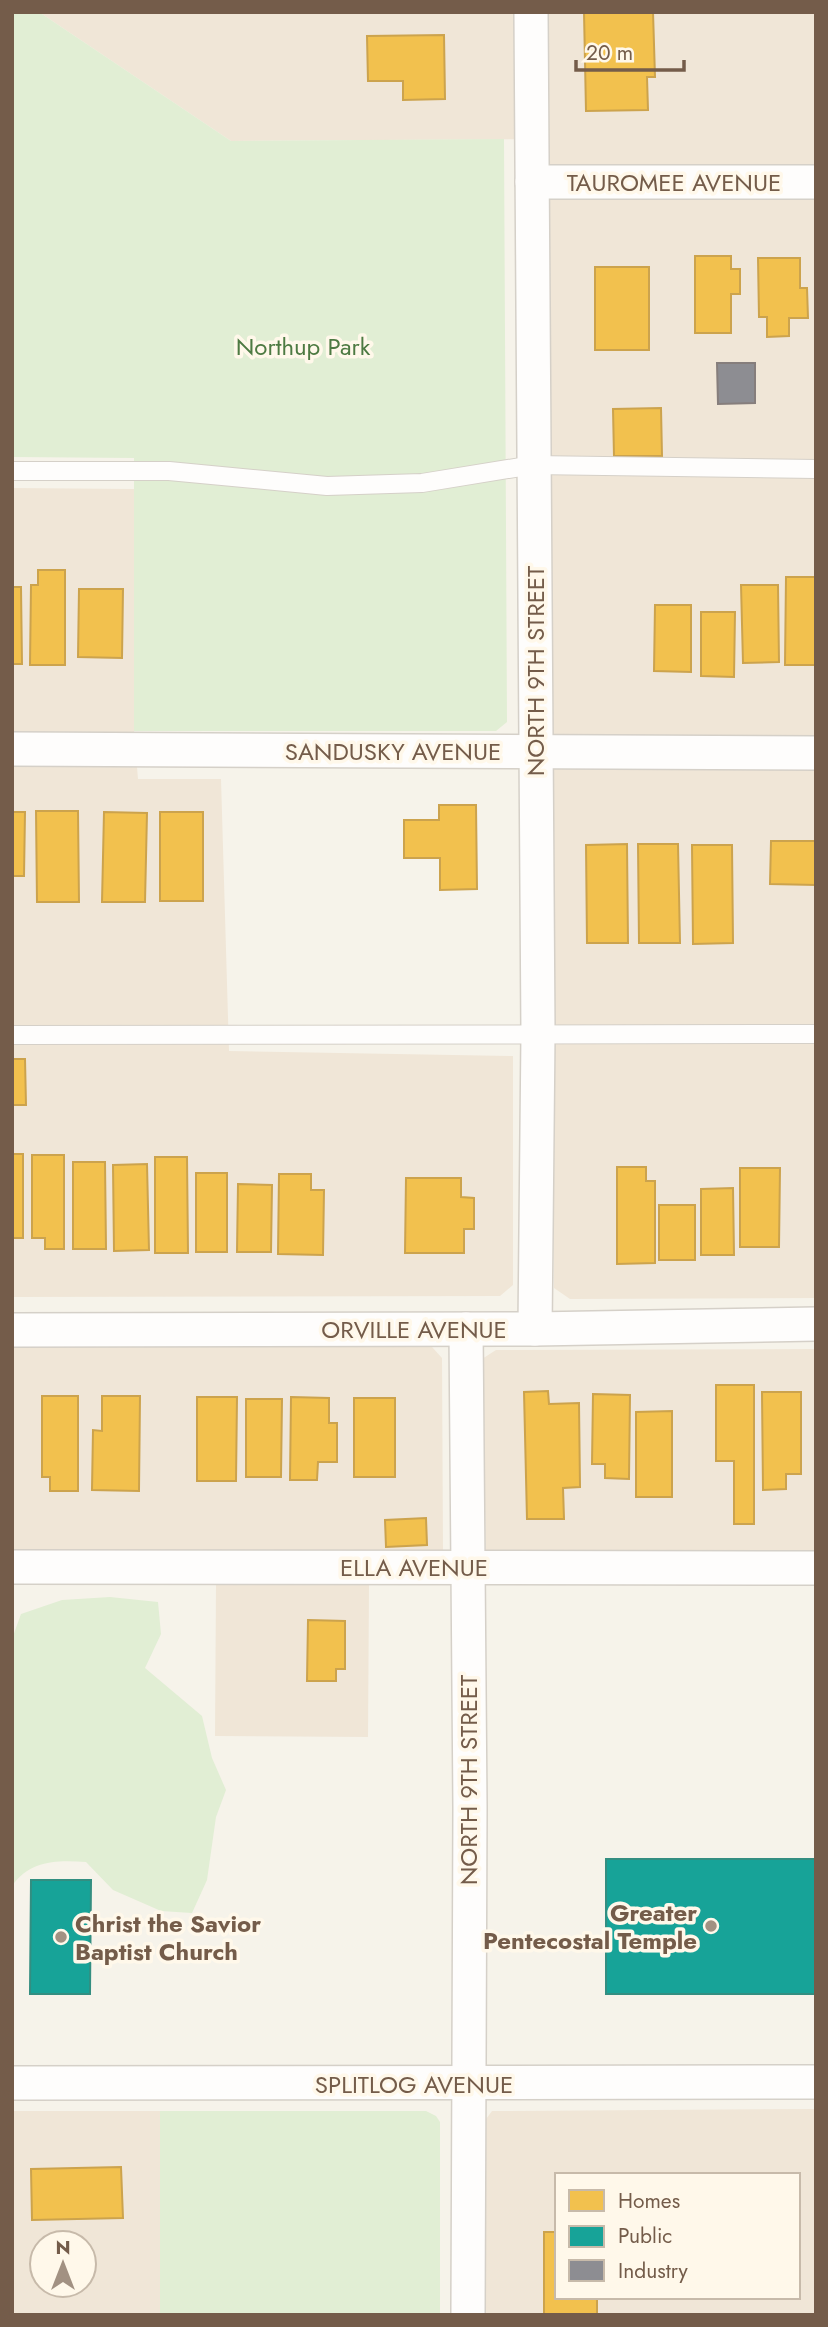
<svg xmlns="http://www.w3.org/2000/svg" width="828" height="2327" font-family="Jost,sans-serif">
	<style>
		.residential { fill: #f0e6d7; fill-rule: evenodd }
		.green { fill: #e1eed4 }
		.homes { fill: #f2c14e; stroke: #cca34d; stroke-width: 2 }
		.public { fill: #17a398; stroke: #338e81; stroke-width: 2 }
		.industry { fill: #8d8d92; stroke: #867e7c; stroke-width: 2 }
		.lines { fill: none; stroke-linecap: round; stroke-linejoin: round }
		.service-casing { stroke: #d5d0c8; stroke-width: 20 }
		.minor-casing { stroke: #d5d0c8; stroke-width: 36 }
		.service { stroke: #fefdfc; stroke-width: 18 }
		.minor { stroke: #fefdfc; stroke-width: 33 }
		.poi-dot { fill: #a29182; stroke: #fff8ea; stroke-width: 2.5 }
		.labels { text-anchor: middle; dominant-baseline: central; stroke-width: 7; stroke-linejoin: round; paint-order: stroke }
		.street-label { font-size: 24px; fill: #745c4a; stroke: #fff8ea }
		.park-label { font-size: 24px; fill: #4d7a42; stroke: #fff8ea }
		.poi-label { font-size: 24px; font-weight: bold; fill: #745c4a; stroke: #fff8ea; text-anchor: end }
	</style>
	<rect width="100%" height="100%" fill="#f6f3ea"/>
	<g class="residential">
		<polygon points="39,12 816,12 816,1298 570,1299 554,1288 546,139 231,141"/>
		<polygon points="12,488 134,489 134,731 138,779 221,779 229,1051 513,1056 513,1285 500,1296 12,1297"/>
		<polygon points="12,1347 432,1347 442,1358 443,1551 12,1552"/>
		<polygon points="816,1349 816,1551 486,1552 482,1359 496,1350"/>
		<polygon points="216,1585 369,1585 368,1737 215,1736"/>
		<path d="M816 2109V2315H486L483 2123 492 2111ZM557 2175H798V2297H557Z"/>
		<path d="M12 2111H160V2315H12ZM42 2243H84V2285H42Z"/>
	</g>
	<g class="green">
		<polygon points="12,12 39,12 231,141 504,139 507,722 496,731 134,731 134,458 12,457"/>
		<path d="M110 1597 158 1602 161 1634 145 1668 202 1716 212 1758 226 1790 216 1817 207 1880 192 1913 161 1911 113 1890 86 1862C57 1860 30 1860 12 1886V1639L21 1614 62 1600Z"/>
		<polygon points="160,2111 426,2111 436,2116 440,2122 440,2315 160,2315"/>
	</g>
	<g class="homes">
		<polygon points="584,12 653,12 655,77 647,77 648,110 586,111"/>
		<polygon points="444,35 445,99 403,100 403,81 368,81 367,36"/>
		<polygon points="695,256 731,256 731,269 740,269 740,294 731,294 731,333 695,333"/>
		<polygon points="758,258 800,258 800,288 807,288 808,318 789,318 789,336 767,337 767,317 759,317"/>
		<rect x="595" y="267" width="54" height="83"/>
		<polygon points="661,408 662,456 614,456 613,409"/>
		<polygon points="38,570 65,570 65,665 30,665 31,585 38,585"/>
		<polygon points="786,577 816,577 816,665 785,665"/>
		<polygon points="741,585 778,585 779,662 743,663"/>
		<polygon points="12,587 21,587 22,664 12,664"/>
		<polygon points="79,589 123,589 122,658 78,657"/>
		<polygon points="655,605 691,605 691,672 654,671"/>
		<polygon points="701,612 735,612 734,677 701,676"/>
		<polygon points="439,805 476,805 477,889 440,890 440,858 404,858 404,820 439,820"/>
		<polygon points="36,811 78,811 79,902 37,902"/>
		<polygon points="12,812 25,812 24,876 12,876"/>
		<polygon points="104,812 147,813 145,902 102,902"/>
		<rect x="160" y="812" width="43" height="89"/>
		<polygon points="771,841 816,841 816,885 770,884"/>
		<polygon points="627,844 628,943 587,943 586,845"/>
		<polygon points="638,844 678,844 680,943 639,943"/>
		<polygon points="692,845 732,845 733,943 693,944"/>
		<polygon points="12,1059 25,1059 26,1105 12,1105"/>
		<rect x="12" y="1154" width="11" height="84"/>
		<polygon points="32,1155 64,1155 64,1249 45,1249 45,1238 32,1238"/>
		<polygon points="155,1157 187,1157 188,1253 155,1253"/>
		<polygon points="73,1162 105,1162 106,1249 73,1249"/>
		<polygon points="147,1164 149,1250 114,1251 113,1165"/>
		<polygon points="617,1167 646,1167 646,1181 655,1181 655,1263 617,1264"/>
		<polygon points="740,1168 780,1168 779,1247 740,1247"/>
		<rect x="196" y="1173" width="31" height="79"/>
		<polygon points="279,1174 311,1174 311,1190 324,1190 323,1255 278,1254"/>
		<polygon points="406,1178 461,1178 461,1197 474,1198 474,1229 464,1229 464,1253 405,1253"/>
		<polygon points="238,1184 272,1185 271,1252 237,1252"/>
		<polygon points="733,1188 734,1255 701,1255 701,1189"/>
		<rect x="659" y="1205" width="36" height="55"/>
		<polygon points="716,1385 754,1385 754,1524 734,1524 734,1461 716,1461"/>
		<polygon points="548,1391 549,1404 579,1403 580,1487 563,1488 564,1519 527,1519 524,1392"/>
		<polygon points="762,1392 801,1392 801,1474 786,1474 786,1489 763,1490"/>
		<polygon points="593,1394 630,1395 629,1479 605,1478 605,1464 592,1464"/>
		<polygon points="42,1396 78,1396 78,1491 50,1491 50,1477 42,1477"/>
		<polygon points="102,1396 140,1396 139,1491 92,1490 93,1430 102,1431"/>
		<polygon points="197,1397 237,1397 236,1481 197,1481"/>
		<polygon points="291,1397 329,1398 329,1423 337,1423 337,1462 318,1462 317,1480 290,1480"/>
		<rect x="354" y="1398" width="41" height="79"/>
		<polygon points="246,1399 282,1399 281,1477 246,1477"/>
		<polygon points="672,1411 672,1497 636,1497 636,1412"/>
		<polygon points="426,1518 427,1545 386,1547 385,1520"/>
		<polygon points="308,1620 345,1621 345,1669 336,1669 336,1681 307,1681"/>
		<polygon points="121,2167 123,2218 32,2220 31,2169"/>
		<polygon points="544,2232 557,2232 557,2297 597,2297 597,2315 544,2315"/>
	</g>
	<g class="public">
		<rect x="606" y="1859" width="210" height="135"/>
		<polygon points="31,1880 91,1880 90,1994 30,1994"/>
	</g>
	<polygon class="industry" points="717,363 755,363 755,403 718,404"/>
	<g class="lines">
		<defs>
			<g id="service">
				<polyline points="12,471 169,471 327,486 422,483 533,465 816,469"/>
				<polyline points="12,1035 816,1034"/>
			</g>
			<g id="minor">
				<polyline points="531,12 538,1034 535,1329"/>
				<polyline points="532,182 816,182"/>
				<polyline points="12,749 816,753"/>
				<polyline points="466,1329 470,1807 468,2315"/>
				<polyline points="12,1330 535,1329 816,1324"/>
				<polyline points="12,1567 816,1568"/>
				<polyline points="12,2083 816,2082"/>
			</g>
		</defs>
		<use href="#service" class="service-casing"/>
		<use href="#minor" class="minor-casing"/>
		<use href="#service" class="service"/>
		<use href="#minor" class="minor"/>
	</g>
	<g class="poi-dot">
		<circle cx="711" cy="1926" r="7"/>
		<circle cx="61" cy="1937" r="7"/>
	</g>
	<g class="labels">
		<g class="street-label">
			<text x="674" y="182">TAUROMEE AVENUE</text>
			<text transform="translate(535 671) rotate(-90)">NORTH 9TH STREET</text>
			<text x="393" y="751">SANDUSKY AVENUE</text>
			<text x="414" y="1329">ORVILLE AVENUE</text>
			<text x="414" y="1567">ELLA AVENUE</text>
			<text transform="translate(468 1780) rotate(-90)">NORTH 9TH STREET</text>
			<text x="414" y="2084">SPLITLOG AVENUE</text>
		</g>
		<g class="park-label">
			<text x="303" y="346">Northup Park</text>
		</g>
		<g class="poi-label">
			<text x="697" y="1912">Greater<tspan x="697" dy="28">Pentecostal Temple</tspan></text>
			<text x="75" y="1923" text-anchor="start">Christ the Savior<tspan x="75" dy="28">Baptist Church</tspan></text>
		</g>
	</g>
	<rect width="828" height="2327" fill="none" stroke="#745c4a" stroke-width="28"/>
	<rect x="555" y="2173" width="245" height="126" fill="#fff8ea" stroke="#c7baaa" stroke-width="2"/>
	<rect x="569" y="2190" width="35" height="21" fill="#f2c14e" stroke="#c7baaa" stroke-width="2"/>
	<text x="618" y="2208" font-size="21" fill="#745c4a">Homes</text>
	<rect x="569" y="2226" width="35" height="21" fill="#17a398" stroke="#c7baaa" stroke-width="2"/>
	<text x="618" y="2243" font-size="21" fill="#745c4a">Public</text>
	<rect x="569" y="2260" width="35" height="21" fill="#8d8d92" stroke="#c7baaa" stroke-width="2"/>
	<text x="618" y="2278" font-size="21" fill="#745c4a">Industry</text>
	<g transform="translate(63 2264)"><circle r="33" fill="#fff8ea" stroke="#c7baaa" stroke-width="2"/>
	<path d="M0-5L12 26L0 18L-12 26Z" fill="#a29182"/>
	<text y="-10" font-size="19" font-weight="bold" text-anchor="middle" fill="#745c4a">N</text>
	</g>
	<path d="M576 60v10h108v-10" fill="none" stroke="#745c4a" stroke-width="3.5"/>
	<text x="586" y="60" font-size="21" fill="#745c4a" stroke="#fff8ea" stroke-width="5" paint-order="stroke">20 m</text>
</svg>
